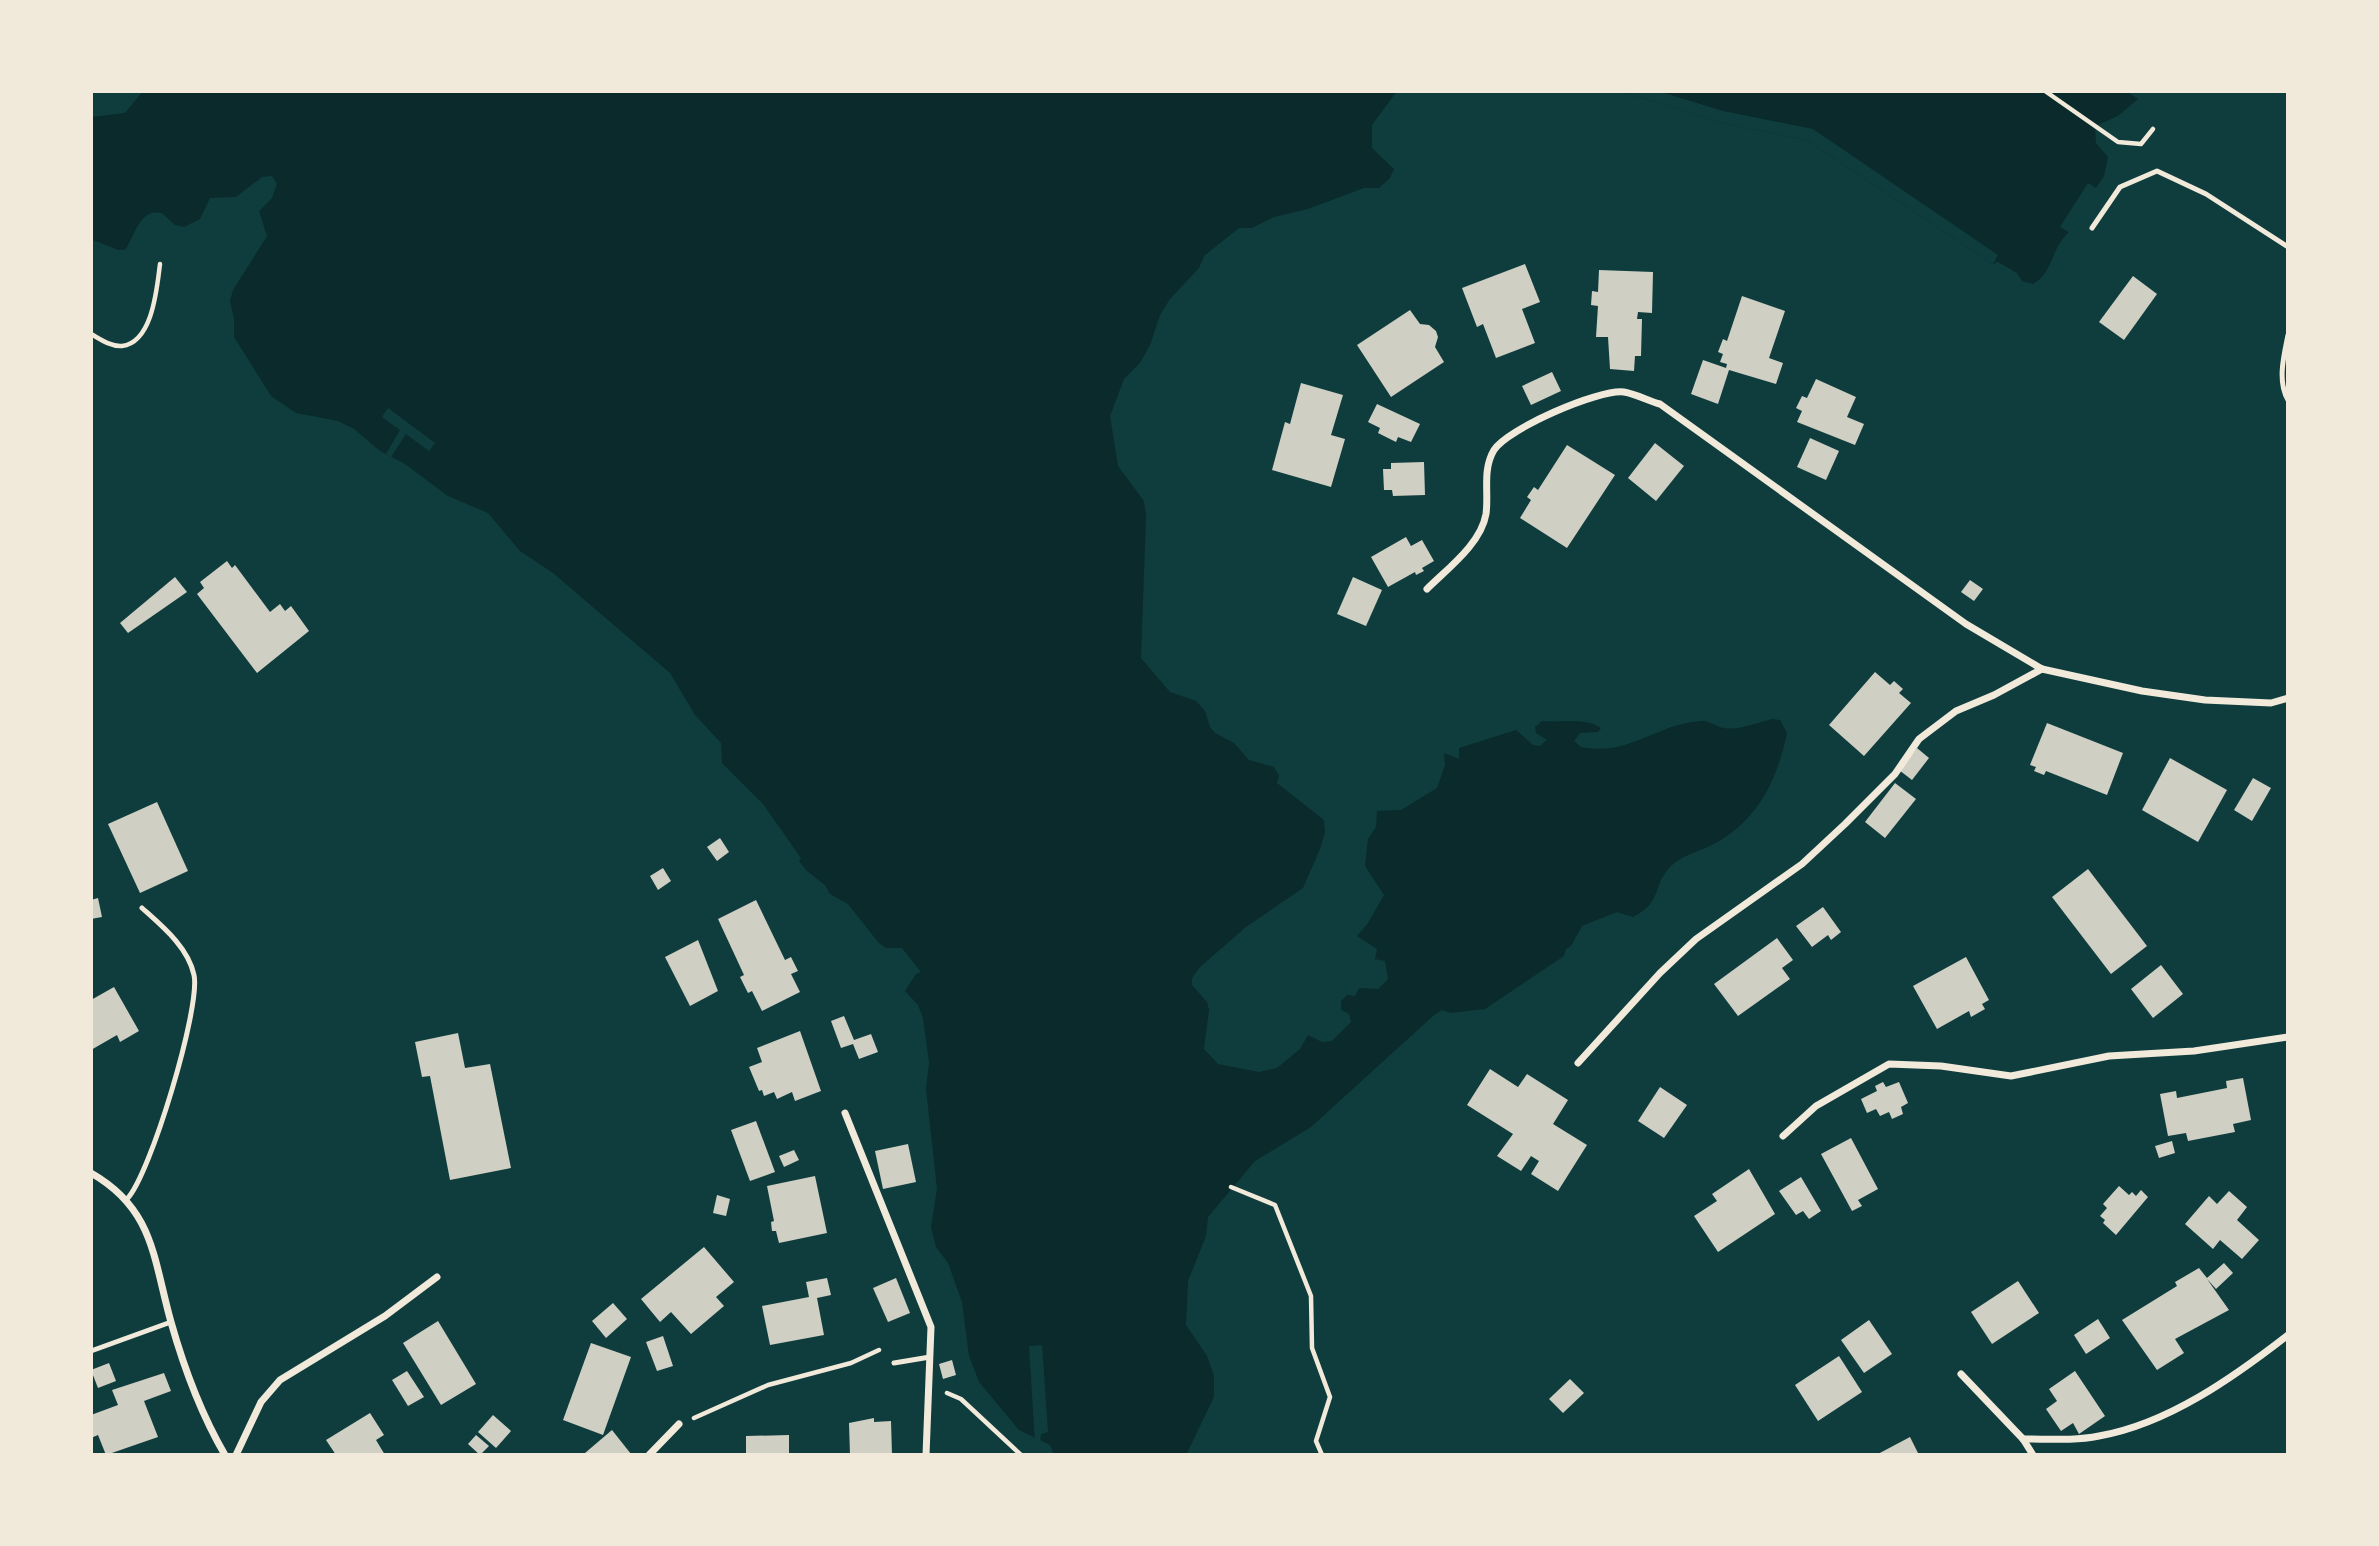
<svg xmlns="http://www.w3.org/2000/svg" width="2379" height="1546" font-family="Helvetica,sans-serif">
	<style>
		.water { fill: #0a2a2b }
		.pier { fill: #0f3d3e }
		.building { fill: #cfcfc3 }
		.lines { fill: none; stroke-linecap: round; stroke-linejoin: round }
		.path { stroke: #f1e9da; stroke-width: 4.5 }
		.service { stroke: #f1e9da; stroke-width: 5 }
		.minor { stroke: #f1e9da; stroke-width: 7 }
	</style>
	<rect width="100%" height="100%" fill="#0f3d3e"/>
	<g class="water">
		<path d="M143 91H1397L1372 125V148L1394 169 1390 178 1379 188H1364L1308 209 1274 217 1252 228H1239L1204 256 1199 268 1170 299 1160 315 1150 345 1140 363 1124 379 1110 416 1118 466 1144 501 1146 516 1141 658 1170 692 1196 701 1205 711 1210 727 1215 733 1234 743 1249 760 1274 767 1279 776 1277 783 1324 820 1325 832 1320 849 1303 888 1246 927 1200 967 1192 978V985L1207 1002 1209 1010 1204 1049 1218 1064 1259 1072 1277 1068 1300 1049 1308 1035 1322 1042 1332 1041 1351 1022 1349 1014 1341 1010V1001L1347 995 1355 996 1359 988 1378 989 1388 979 1385 961 1375 959 1377 949 1357 936 1368 923 1384 895 1365 866 1368 839 1376 827 1377 811 1401 810 1437 788 1445 765 1444 753 1459 759V748L1516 730 1533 745 1540 746 1547 740 1536 733 1535 727 1542 721C1562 723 1584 717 1601 728L1598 732 1580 733 1574 741 1581 747C1631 757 1658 722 1703 721 1710 721 1717 727 1724 728 1737 731 1759 722 1772 719L1780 720 1787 733C1777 781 1757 822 1712 845 1698 852 1680 856 1670 867 1651 887 1664 901 1633 917L1617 912 1582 926 1571 946 1566 949 1564 956 1485 1009 1450 1013 1442 1010 1433 1016 1311 1127 1255 1161 1208 1217 1206 1236 1188 1281 1186 1325 1207 1356 1214 1376V1397L1186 1455H1054L1050 1445 1019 1430 979 1382 969 1356 962 1302 948 1263 936 1247 931 1227 937 1189 926 1089 929 1063 923 1018 918 1005 905 991 916 974 921 972 902 948H886L878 942 848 904 830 894 825 885 807 871 799 861 801 858 763 804 722 763 721 743 695 715 670 673 553 573 520 551 488 513 448 496 405 464 380 451 354 429 338 421 296 413 271 396 234 337V319L230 301 233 290 267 236 259 211 272 198 277 184 272 176 262 177 236 197 210 198 200 219 184 227 175 225 162 213C139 208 135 236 125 250H118L91 239V117L125 113Z"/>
		<path d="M1619 91H2126L2138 99 2118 116 2095 126 2096 143 2108 157 2104 176 2096 188 2088 183 2060 227 2069 232C2049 251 2054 272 2033 284L2022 281 2017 273 1998 262 1993 264 1807 140 1727 124Z"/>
	</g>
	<g class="pier">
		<polygon points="1619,91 1658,91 1723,111 1813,129 1998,255 1993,264 1807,140 1727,124"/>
		<polygon points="388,408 435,443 429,451 406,434 391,457 386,454 400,430 382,417"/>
		<polygon points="1042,1345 1048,1432 1041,1434 1040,1445 1035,1443 1029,1346"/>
	</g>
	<g class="building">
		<polygon points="1525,264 1540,302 1522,309 1535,343 1496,358 1483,324 1477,327 1462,288"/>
		<polygon points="1599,270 1653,272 1652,313 1638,312 1637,319 1642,319 1641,356 1635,356 1634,371 1610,369 1608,337 1596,337 1598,306 1591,305 1592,291 1598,292"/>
		<polygon points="2133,276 2157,294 2124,340 2099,322"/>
		<polygon points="1742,296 1785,311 1769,358 1783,363 1776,384 1729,370 1718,404 1691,394 1703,360 1726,368 1727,364 1720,362 1723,354 1718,352 1723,339 1727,341"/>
		<polygon points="1410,310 1420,324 1429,325 1436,331 1438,337 1435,347 1444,362 1391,397 1357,345"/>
		<polygon points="1552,372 1561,391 1531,405 1522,386"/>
		<polygon points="1816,379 1856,397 1847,417 1864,424 1855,445 1797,422 1802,411 1796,408 1802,396 1807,398"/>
		<polygon points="1301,383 1343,395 1331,435 1345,439 1331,487 1272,470 1285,422 1290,424"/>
		<polygon points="1377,404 1420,424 1411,442 1398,437 1396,442 1378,433 1380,428 1368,422"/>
		<polygon points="1810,438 1839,451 1826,480 1797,467"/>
		<polygon points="1655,443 1684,466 1656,501 1628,478"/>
		<polygon points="1567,445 1615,475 1567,548 1520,518 1531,500 1527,497 1534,487 1538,490"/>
		<polygon points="1424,462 1425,495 1393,496 1392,490 1384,490 1383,469 1391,469 1391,463"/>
		<polygon points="1406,537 1411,546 1422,540 1434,561 1422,568 1424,571 1416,575 1415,572 1388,587 1371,557"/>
		<polygon points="227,561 232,568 235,565 270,612 280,604 285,611 291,606 309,631 257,673 197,594 204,588 200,582"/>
		<polygon points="175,577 187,592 128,633 120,623"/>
		<polygon points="1353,577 1382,590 1366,626 1337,614"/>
		<polygon points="1970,580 1983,589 1974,601 1961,592"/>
		<polygon points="1875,672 1890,685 1894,681 1903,689 1899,693 1911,703 1864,756 1829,725"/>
		<polygon points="2047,723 2123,753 2107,795 2046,771 2044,775 2034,771 2036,767 2030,765"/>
		<polygon points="1917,748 1929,758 1912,780 1899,770"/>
		<polygon points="2170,758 2227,790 2198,842 2142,810"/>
		<polygon points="2253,778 2271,788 2252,821 2234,810"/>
		<polygon points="1895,783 1916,799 1885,838 1865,822"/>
		<polygon points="157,802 188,871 140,893 108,824"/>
		<polygon points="720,838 729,852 717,861 707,847"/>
		<polygon points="663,868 671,881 658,890 650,876"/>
		<polygon points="2088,869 2147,946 2111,974 2052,897"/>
		<polygon points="98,898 102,917 91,919 91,900"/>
		<polygon points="756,900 785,960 791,957 798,971 791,974 800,992 762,1011 752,991 748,993 740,977 744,975 718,919"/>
		<polygon points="1823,907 1841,932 1831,940 1828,935 1812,947 1796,926"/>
		<polygon points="1777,938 1793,960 1782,968 1790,979 1738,1016 1714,984"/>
		<polygon points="698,940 718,991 690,1006 665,957"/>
		<polygon points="1966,957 1989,1000 1982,1004 1985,1009 1971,1017 1969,1011 1937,1029 1913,986"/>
		<polygon points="2161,965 2183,994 2153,1018 2131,989"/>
		<polygon points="114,987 139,1031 120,1042 117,1035 91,1050 91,1000"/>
		<polygon points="844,1016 854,1040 871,1034 878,1052 859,1059 853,1044 841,1048 831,1021"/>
		<polygon points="800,1031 821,1091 795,1101 792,1092 777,1099 774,1092 764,1096 762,1090 759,1091 749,1067 762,1062 757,1048"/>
		<polygon points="458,1033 465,1068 490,1064 511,1168 450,1180 430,1076 422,1077 415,1042"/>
		<polygon points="1490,1069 1518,1087 1527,1074 1568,1100 1553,1124 1587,1145 1558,1191 1531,1174 1539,1161 1531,1156 1521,1171 1497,1156 1513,1134 1467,1105"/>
		<polygon points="2243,1078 2251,1120 2233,1124 2235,1132 2188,1141 2186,1133 2168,1136 2160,1094 2176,1091 2177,1098 2227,1088 2226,1081"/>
		<polygon points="1883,1082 1886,1087 1899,1082 1908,1103 1901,1107 1903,1114 1892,1119 1889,1112 1880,1116 1876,1109 1867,1113 1861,1099 1877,1091 1875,1086"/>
		<polygon points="1660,1087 1687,1105 1664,1138 1638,1121"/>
		<polygon points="756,1121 775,1172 750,1181 731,1130"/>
		<polygon points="1851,1138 1878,1189 1858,1200 1862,1206 1852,1211 1821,1154"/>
		<polygon points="2172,1141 2175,1153 2159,1158 2155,1146"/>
		<polygon points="908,1144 916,1182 883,1189 875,1151"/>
		<polygon points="794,1150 799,1160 784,1167 779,1156"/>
		<polygon points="1749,1169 1775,1214 1718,1252 1694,1216 1717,1201 1712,1194"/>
		<polygon points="815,1176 827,1233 779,1243 776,1231 772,1231 771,1222 774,1221 767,1186"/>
		<polygon points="1801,1177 1821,1211 1809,1219 1803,1211 1796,1215 1779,1191"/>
		<polygon points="2119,1186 2129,1195 2132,1192 2136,1196 2141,1190 2148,1197 2116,1235 2103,1223 2105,1220 2100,1216 2107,1208 2103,1204"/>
		<polygon points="2229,1191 2247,1207 2237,1220 2259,1240 2242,1259 2220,1240 2213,1249 2185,1224 2209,1196 2217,1204"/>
		<polygon points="717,1195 730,1199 726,1216 713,1213"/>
		<polygon points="704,1247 734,1282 716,1297 724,1306 691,1334 671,1312 660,1322 641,1299"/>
		<polygon points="2224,1263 2233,1273 2216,1289 2207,1279 2229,1310 2175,1339 2184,1353 2157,1370 2122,1320 2177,1286 2175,1282 2199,1268 2207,1278"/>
		<polygon points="827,1278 831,1295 817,1298 824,1335 770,1345 762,1306 809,1297 806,1282"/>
		<polygon points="896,1278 910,1313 888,1322 873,1288"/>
		<polygon points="2018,1281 2039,1313 1992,1344 1971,1312"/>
		<polygon points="613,1303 627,1319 606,1338 592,1321"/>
		<polygon points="2098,1319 2110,1338 2086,1354 2074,1335"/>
		<polygon points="1869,1320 1892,1354 1864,1373 1841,1340"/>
		<polygon points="438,1321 476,1384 441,1405 403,1343"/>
		<polygon points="663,1336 673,1366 657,1371 646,1342"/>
		<polygon points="591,1343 631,1357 603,1435 563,1420"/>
		<polygon points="1839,1356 1862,1392 1818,1421 1795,1385"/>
		<polygon points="952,1360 956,1375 943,1379 939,1364"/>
		<polygon points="109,1363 116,1381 98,1388 91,1370"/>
		<polygon points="407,1371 424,1397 408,1406 392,1380"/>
		<polygon points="2075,1371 2105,1416 2079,1434 2073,1423 2061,1431 2046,1409 2057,1401 2049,1389"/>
		<polygon points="164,1373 171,1391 144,1401 158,1437 106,1455 98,1435 91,1438 91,1415 118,1405 112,1390"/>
		<polygon points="1570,1379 1584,1393 1563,1413 1549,1399"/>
		<polygon points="370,1413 384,1435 376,1440 385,1455 336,1455 326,1440"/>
		<polygon points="493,1415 511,1431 496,1448 478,1432"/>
		<polygon points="874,1418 874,1422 891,1421 892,1455 850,1455 849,1423"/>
		<polygon points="612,1430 631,1454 587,1455 585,1453"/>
		<polygon points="476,1435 489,1446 480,1455 468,1444"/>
		<polygon points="789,1435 789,1455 746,1455 746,1436"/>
		<polygon points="1910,1437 1919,1455 1876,1455"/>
	</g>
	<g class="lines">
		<g class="path">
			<polyline points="2045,91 2118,142 2141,144 2153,129"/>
			<path d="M91 334C100 339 111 347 122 346 153 342 157 287 160 264"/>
			<polyline points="1231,1187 1275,1205 1311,1296 1312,1348 1330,1397 1316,1441 1322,1455"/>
			<polyline points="947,1393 961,1399 1021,1455"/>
			<polyline points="694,1418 768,1385 851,1363 879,1350"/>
		</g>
		<g class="service">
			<polyline points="2092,228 2120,187 2157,171 2206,194 2288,247"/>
			<path d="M2288 335C2284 355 2277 381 2288 400"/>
			<path d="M127 1199C150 1176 201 1007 194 975 188 947 162 926 142 908"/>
			<polyline points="91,1351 171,1322"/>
			<polyline points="894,1363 930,1357"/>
		</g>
		<g class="minor">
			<path d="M1427 589C1447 569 1481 544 1486 514 1489 493 1482 470 1494 450 1507 429 1598 389 1624 392 1636 394 1649 401 1660 404L1966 624 2042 669 2142 691 2205 700 2271 703 2288 698"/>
			<polyline points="1578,1063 1660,973 1696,939 1802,864 1845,824 1895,774 1919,739 1956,711 1994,695 2042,669"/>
			<polyline points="845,1113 931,1327 926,1455"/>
			<polyline points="1783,1136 1816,1106 1889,1064 1941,1066 2011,1076 2109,1056 2194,1051 2288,1037"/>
			<path d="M91 1173C154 1209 153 1258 171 1322 184 1368 201 1414 225 1455"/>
			<polyline points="1961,1374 2023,1439 2033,1455"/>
			<path d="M2023 1439C2049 1439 2074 1441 2099 1436 2168 1424 2234 1377 2288 1335"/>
			<polyline points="236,1455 261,1402 280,1380 385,1316 437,1277"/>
			<polyline points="649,1455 679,1424"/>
		</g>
	</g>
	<rect width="2379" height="1546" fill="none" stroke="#f1e9da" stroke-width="186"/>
</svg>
